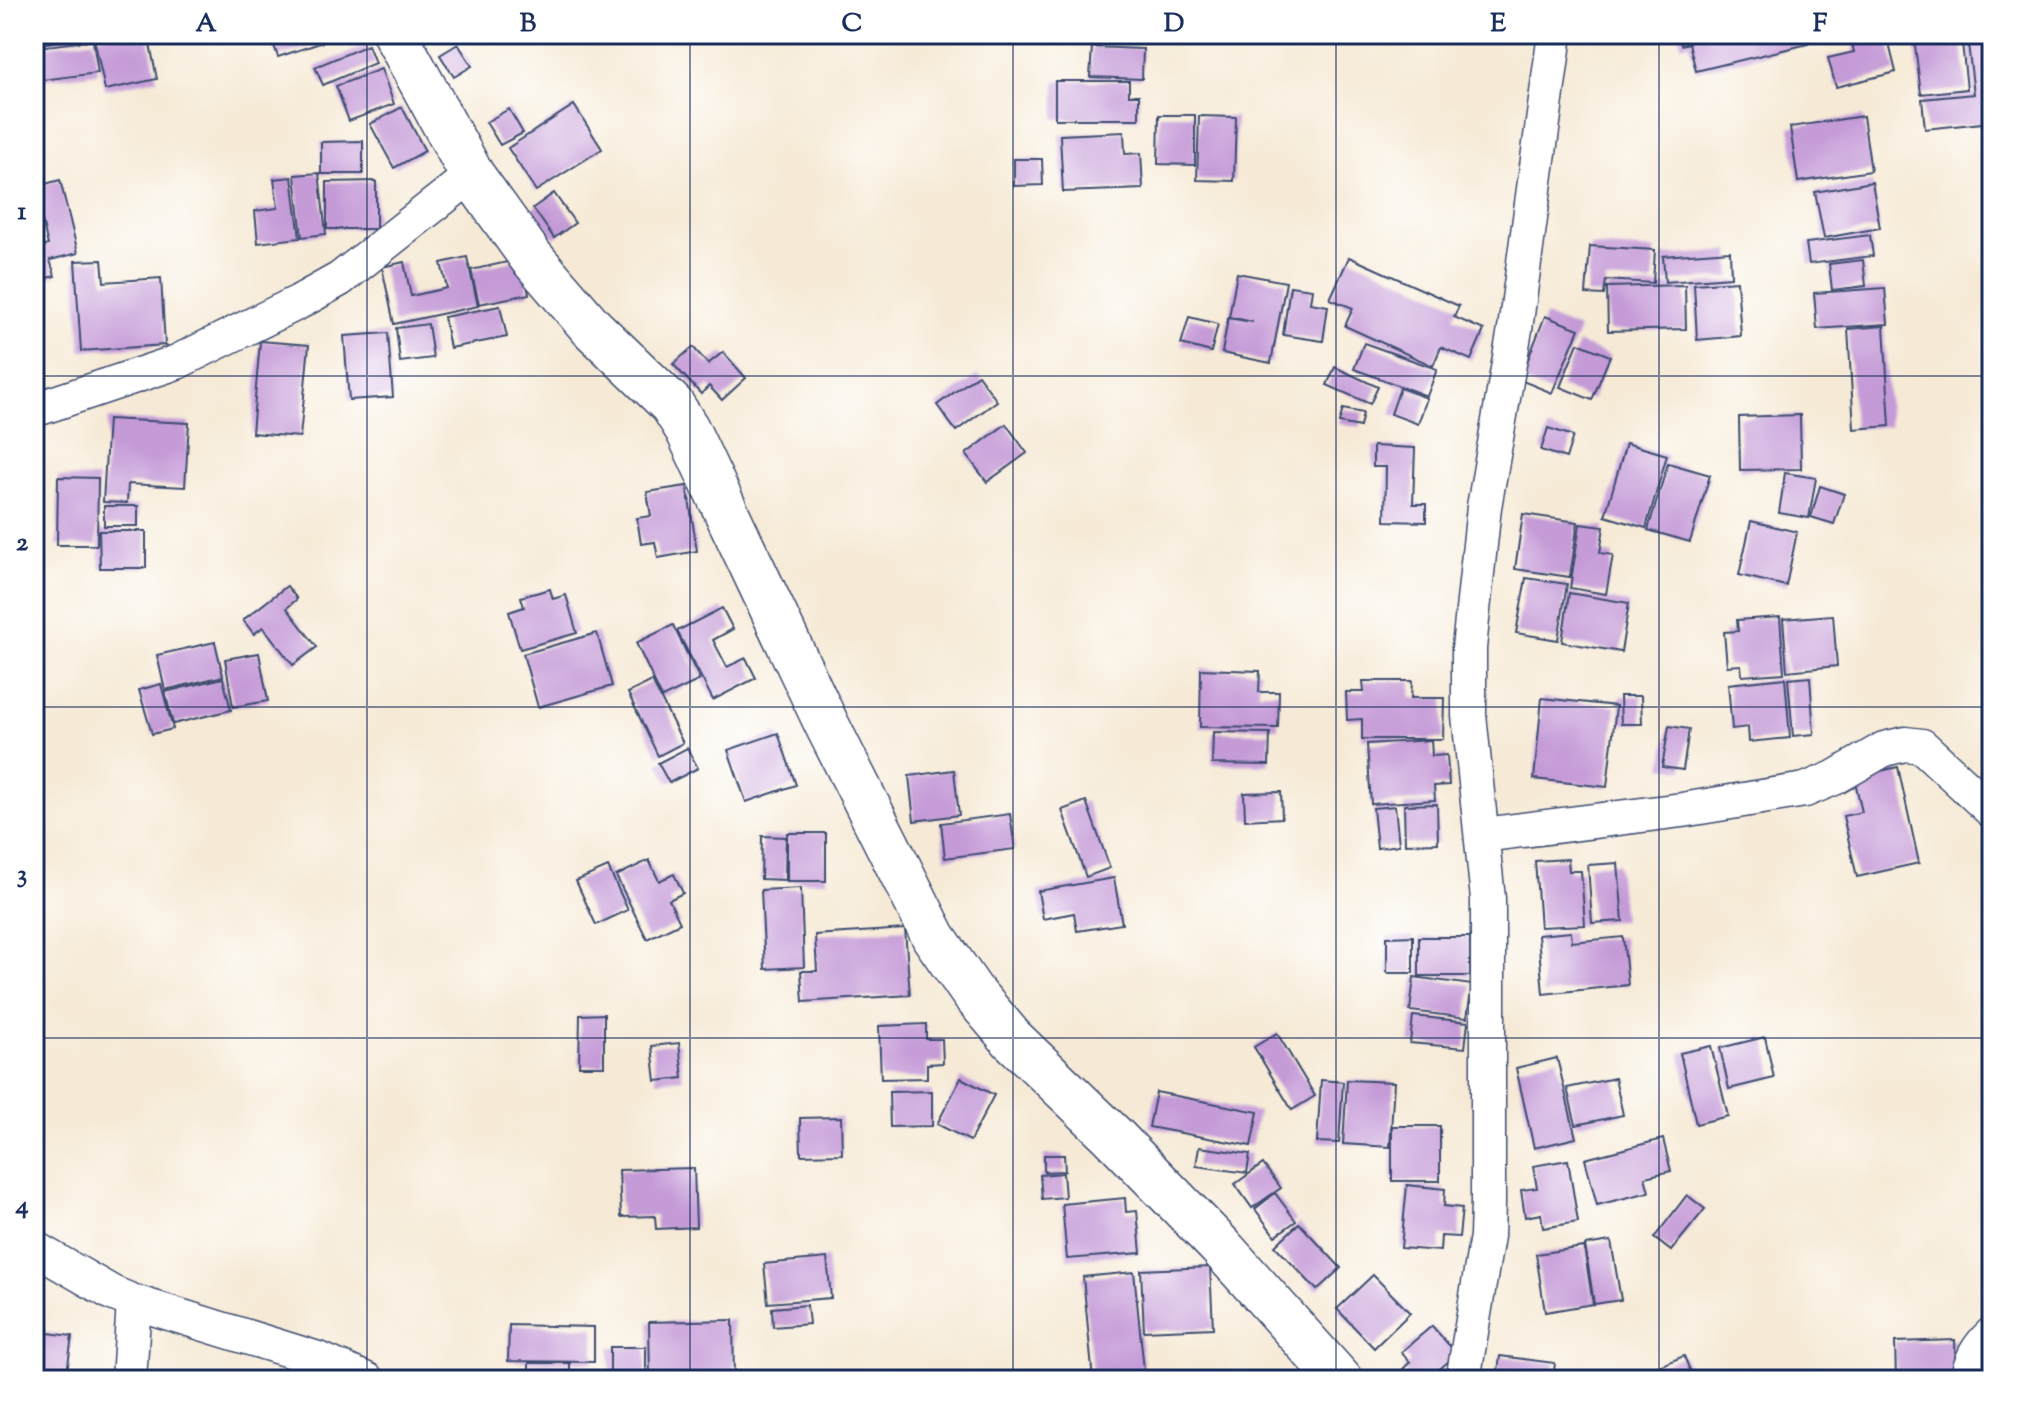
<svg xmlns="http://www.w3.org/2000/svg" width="2026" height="1414" font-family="'Sorts Mill Goudy',serif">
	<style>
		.building { fill: #c49ad7 }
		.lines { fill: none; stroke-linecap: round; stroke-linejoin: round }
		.minor-casing { stroke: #3c4b70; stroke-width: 37 }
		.secondary-casing { stroke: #3c4b70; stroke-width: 47 }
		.minor { stroke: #fff; stroke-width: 34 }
		.secondary { stroke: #fff; stroke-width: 44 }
		.grid { fill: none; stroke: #1b2f5e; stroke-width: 2; stroke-opacity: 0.55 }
		.neatline { fill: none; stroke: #1b2f5e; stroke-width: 3 }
		.grid-label { font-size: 26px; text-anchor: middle; font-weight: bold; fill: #1b2f5e }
	</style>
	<rect width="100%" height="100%" fill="#fff"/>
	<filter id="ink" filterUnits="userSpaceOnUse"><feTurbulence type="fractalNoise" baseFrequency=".0125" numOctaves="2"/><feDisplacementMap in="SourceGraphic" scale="16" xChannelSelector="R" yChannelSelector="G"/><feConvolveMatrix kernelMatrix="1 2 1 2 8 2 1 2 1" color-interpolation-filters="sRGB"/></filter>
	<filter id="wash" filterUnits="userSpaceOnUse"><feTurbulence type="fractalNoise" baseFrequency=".006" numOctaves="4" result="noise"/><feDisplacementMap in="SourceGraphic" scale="32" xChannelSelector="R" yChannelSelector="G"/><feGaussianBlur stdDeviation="1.8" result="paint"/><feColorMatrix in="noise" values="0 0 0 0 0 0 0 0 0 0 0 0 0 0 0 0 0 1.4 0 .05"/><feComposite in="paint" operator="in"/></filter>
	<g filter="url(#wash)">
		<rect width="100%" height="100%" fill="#f6ead6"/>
		<g id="blocks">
			<g class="building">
				<polygon points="34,34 91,34 91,36 34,45"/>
				<polygon points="112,34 148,34 157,79 105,90 94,38"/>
				<polygon points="270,34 321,34 323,42 278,57"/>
				<polygon points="1679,34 1806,34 1808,44 1696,71 1689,43 1681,45"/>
				<polygon points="1850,34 1906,34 1907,40 1889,44 1896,72 1836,87 1828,58 1854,52"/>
				<polygon points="1942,34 1961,34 1967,89 1921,94 1914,37"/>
				<polygon points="1992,34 1992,122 1925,129 1922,99 1974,94 1967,35"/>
				<polygon points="93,40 98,73 42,80 38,47"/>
				<polygon points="458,44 472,66 454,77 440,55"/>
				<polygon points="368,45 375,63 323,85 315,67"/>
				<polygon points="1092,47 1143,49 1142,79 1090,77"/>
				<polygon points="381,69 394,104 349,121 336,86"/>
				<polygon points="1055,81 1129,81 1129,95 1139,95 1139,119 1055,119"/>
				<polygon points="574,105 602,149 536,191 508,148"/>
				<polygon points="402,107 425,151 394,168 370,124"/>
				<polygon points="509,109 523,133 500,145 486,122"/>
				<polygon points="1159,115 1195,115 1195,165 1158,164"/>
				<polygon points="1199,116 1236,117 1234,181 1197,180"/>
				<polygon points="1863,116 1871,171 1798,182 1790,127"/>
				<polygon points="1124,132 1125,154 1141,153 1143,189 1063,192 1060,135"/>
				<polygon points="363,141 363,174 321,174 321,142"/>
				<polygon points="1014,159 1042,159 1043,185 1014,186"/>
				<polygon points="319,173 326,234 302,237 295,175"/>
				<polygon points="292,177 300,238 258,243 255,211 278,208 274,179"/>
				<polygon points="60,180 78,253 50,260 55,276 34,281 34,249 48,245 34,187"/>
				<polygon points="376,181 376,229 327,229 327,182"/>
				<polygon points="1872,182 1880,228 1824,238 1815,192"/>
				<polygon points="554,193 575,223 554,238 533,208"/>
				<polygon points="1870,235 1873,256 1809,264 1806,243"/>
				<polygon points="1590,246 1655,250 1653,283 1606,280 1604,295 1586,294"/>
				<polygon points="1730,251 1731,277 1665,282 1663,256"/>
				<polygon points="467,257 478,306 394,324 382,267 404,262 411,296 447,288 441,263"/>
				<polygon points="1349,257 1459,306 1454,317 1484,330 1471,360 1441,347 1433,366 1345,326 1353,308 1330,299"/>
				<polygon points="521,259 529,294 479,304 471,270"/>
				<polygon points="102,260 104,282 161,278 165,345 81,351 75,261"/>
				<polygon points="1863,260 1866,286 1832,290 1829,264"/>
				<polygon points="1237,273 1286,282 1271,363 1222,353 1228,318 1253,322 1229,317"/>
				<polygon points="1737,281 1741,336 1697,340 1694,284"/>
				<polygon points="1685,285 1686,329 1608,331 1607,287"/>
				<polygon points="1290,286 1312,289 1310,303 1328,306 1323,341 1283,335"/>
				<polygon points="1885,288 1888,324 1817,329 1814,293"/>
				<polygon points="500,306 507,337 450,348 444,317"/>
				<polygon points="1545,316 1579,329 1552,393 1520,380"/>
				<polygon points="1189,317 1218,324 1211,352 1181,344"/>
				<polygon points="428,324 433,358 400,362 396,328"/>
				<polygon points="1884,326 1890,426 1854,429 1848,329"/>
				<polygon points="388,333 393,397 349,400 344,336"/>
				<polygon points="260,341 309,345 300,437 252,433"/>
				<polygon points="1364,343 1437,369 1427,396 1354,369"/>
				<polygon points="1578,343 1610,356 1592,400 1560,387"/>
				<polygon points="693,347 708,364 723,352 746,378 722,400 709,386 701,394 673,364"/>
				<polygon points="1335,367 1378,387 1370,404 1327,385"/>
				<polygon points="978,375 997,401 956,431 937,405"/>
				<polygon points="1400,388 1427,398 1418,424 1391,414"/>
				<polygon points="1343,409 1363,413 1360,427 1339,423"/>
				<polygon points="1800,415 1801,469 1740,470 1739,417"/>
				<polygon points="108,419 189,423 185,487 128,484 127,503 103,502"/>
				<polygon points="1006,424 1027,453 987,482 966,454"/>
				<polygon points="1548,428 1573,436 1566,458 1541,450"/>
				<polygon points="1626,443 1667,455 1646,528 1605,516"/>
				<polygon points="1373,446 1415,448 1413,504 1426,504 1426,522 1385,521 1386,467 1373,467"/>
				<polygon points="1668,463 1710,475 1690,542 1648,530"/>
				<polygon points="1785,473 1816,478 1809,518 1779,513"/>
				<polygon points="58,477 98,478 97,545 57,545"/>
				<polygon points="687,486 697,551 658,558 655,542 641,544 637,518 651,516 647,492"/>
				<polygon points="1820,486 1844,494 1834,524 1811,517"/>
				<rect x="104" y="506" width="34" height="20"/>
				<polygon points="1523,514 1578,522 1570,577 1515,569"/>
				<polygon points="1751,521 1797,532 1786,586 1739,575"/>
				<polygon points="1580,524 1604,527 1600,553 1613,555 1606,594 1570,588"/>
				<polygon points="99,531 146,531 146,568 100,568"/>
				<polygon points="1526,578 1567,584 1558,640 1516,633"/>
				<polygon points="287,586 297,599 287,608 317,647 293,665 263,627 254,634 243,620"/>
				<polygon points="550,589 553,599 566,595 577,633 520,649 509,612 524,607 521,597"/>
				<polygon points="1569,593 1629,603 1621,652 1562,642"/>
				<polygon points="722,608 733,629 713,640 727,667 746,658 756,678 713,700 677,631"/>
				<polygon points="1833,615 1837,666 1787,671 1783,619"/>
				<polygon points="1780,617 1784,673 1742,676 1741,665 1727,666 1724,632 1738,631 1737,620"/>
				<polygon points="673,625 700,680 662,698 636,643"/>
				<polygon points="597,633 612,686 538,707 523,654"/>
				<polygon points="215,642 223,676 165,690 157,655"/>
				<polygon points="259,653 268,701 233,707 225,659"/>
				<polygon points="1201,669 1260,671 1259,692 1279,692 1278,728 1200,727"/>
				<polygon points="1810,677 1814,734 1793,736 1788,679"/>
				<polygon points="223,678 231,710 173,724 165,692"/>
				<polygon points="1785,678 1790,738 1749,742 1748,727 1732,729 1728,684"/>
				<polygon points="652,681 683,743 658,756 628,693"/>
				<polygon points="1363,681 1412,681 1411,698 1444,698 1443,739 1362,739 1362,719 1347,720 1346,692 1364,692"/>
				<polygon points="161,684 173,729 152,734 139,690"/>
				<polygon points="1620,696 1641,696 1642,724 1621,724"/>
				<polygon points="1542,698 1616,706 1607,787 1534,779"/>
				<polygon points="1669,726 1689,729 1683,770 1662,767"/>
				<polygon points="1213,732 1270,733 1269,765 1212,764"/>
				<polygon points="778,733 796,785 746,802 728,750"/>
				<polygon points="1431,740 1432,756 1447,755 1449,785 1434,786 1435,800 1371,804 1367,744"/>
				<polygon points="687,748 698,768 669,783 658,763"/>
				<polygon points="1898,767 1919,863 1857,877 1843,816 1862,812 1854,777"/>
				<polygon points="954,770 959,815 914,821 909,776"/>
				<polygon points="1281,792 1282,818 1245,820 1244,793"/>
				<polygon points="1086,801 1110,868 1086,877 1062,810"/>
				<polygon points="1437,804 1438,843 1405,844 1404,805"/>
				<polygon points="1395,806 1399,845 1377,848 1373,808"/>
				<polygon points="1010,814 1015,849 945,858 941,823"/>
				<rect x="787" y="833" width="39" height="48"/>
				<polygon points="762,836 786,837 785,880 761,879"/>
				<polygon points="1568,859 1569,871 1581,871 1585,925 1540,927 1535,861"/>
				<polygon points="649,860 659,881 674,874 683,893 669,900 680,923 647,939 616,876"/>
				<polygon points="1618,863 1623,921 1592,923 1588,865"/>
				<polygon points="608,867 628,910 596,925 576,881"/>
				<polygon points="1114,878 1122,924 1077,931 1074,913 1043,919 1038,891"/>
				<polygon points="801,888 804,967 765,969 761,890"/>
				<polygon points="905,929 910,995 803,1002 801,971 817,971 815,935"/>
				<polygon points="1571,932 1572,942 1623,937 1628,985 1543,994 1538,935"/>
				<polygon points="1413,936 1413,973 1387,973 1387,937"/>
				<rect x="1419" y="937" width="51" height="39"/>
				<polygon points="1414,977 1472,985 1467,1018 1410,1011"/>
				<polygon points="604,1014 604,1066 579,1066 580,1015"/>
				<polygon points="1413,1016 1468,1022 1465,1048 1410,1043"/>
				<polygon points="926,1024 926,1039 942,1039 943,1063 927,1064 927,1078 881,1079 879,1026"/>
				<polygon points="1277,1033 1315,1096 1292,1110 1254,1047"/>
				<polygon points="1765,1037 1774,1078 1729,1089 1720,1048"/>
				<polygon points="679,1043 683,1078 656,1081 652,1046"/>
				<polygon points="1711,1046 1728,1116 1696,1124 1680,1053"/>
				<polygon points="1557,1058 1576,1138 1534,1148 1516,1068"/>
				<polygon points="961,1078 994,1095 970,1141 937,1124"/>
				<polygon points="1615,1078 1623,1115 1576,1125 1567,1088"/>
				<polygon points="1321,1080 1343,1082 1339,1143 1317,1142"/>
				<polygon points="1347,1080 1394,1082 1390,1147 1343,1144"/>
				<polygon points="932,1091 932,1126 890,1127 889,1092"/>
				<polygon points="1156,1092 1258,1112 1251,1146 1149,1127"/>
				<polygon points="841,1117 842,1154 801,1155 800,1118"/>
				<rect x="1392" y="1126" width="48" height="55"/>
				<polygon points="1663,1139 1671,1171 1645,1177 1649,1192 1597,1205 1585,1159"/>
				<polygon points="1199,1147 1250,1154 1247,1173 1196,1166"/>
				<polygon points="1044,1155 1064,1155 1065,1171 1044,1172"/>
				<polygon points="1568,1160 1578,1222 1543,1228 1541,1214 1525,1217 1521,1190 1537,1188 1533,1166"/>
				<polygon points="1263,1164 1281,1188 1252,1208 1235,1184"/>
				<polygon points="694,1168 696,1227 656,1229 655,1216 621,1217 619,1170"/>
				<polygon points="1063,1173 1065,1197 1042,1199 1040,1175"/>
				<polygon points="1407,1185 1445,1189 1444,1206 1462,1208 1459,1237 1441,1236 1440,1251 1401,1248"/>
				<polygon points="1275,1193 1296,1221 1275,1236 1255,1209"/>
				<polygon points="1687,1195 1705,1209 1671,1251 1654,1238"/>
				<polygon points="1125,1198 1126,1212 1137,1211 1141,1253 1067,1259 1062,1204"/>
				<polygon points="1299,1223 1341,1268 1317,1290 1275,1246"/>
				<polygon points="1611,1241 1621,1300 1594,1304 1585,1245"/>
				<polygon points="1584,1247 1593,1304 1545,1312 1536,1254"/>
				<polygon points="827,1258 831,1298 768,1303 764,1264"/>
				<polygon points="1210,1267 1213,1328 1144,1331 1141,1270"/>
				<polygon points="1134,1272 1145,1380 1093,1380 1083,1277"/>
				<polygon points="1373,1275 1410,1313 1374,1348 1337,1309"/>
				<polygon points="807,1305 809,1324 773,1327 772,1308"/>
				<polygon points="733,1320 734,1380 650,1380 649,1322"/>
				<polygon points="509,1325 594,1327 594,1362 508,1361"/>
				<polygon points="1432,1326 1457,1354 1427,1380 1422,1374 1412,1380 1403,1369 1410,1362 1401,1352"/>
				<polygon points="40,1332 72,1336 66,1380 34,1380"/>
				<polygon points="1955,1340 1956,1380 1896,1380 1895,1342"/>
				<rect x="610" y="1347" width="36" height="33"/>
				<polygon points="1500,1356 1555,1363 1553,1380 1497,1380"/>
				<polygon points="1684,1356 1694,1380 1624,1380"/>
				<rect x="529" y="1363" width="41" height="17"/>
				<polygon points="1280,1375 1281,1380 1234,1380 1234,1378"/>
			</g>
		</g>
	</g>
	<g filter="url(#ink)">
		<use href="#blocks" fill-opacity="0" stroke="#3c4b70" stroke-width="2"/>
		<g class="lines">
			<defs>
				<g id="minor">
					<polyline points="34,410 177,362 299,302 340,279 472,175"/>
					<polyline points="1483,835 1682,810 1805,790 1834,778 1884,749 1905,744 1922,746 1992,811"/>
					<polyline points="34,1248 112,1293 134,1302 129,1380"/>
					<polyline points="134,1302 321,1360 367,1380"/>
					<polyline points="1463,1380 1487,1236 1488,1203 1488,899 1469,715 1469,648 1484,507 1515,329 1555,34"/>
					<path d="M1967 1380C1971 1360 1977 1348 1992 1334"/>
				</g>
				<polyline id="secondary" points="395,34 472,175 531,257 592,328 672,405 687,429 826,723 934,937 972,992 1012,1039 1112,1135 1220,1246 1340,1380"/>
			</defs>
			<use href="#minor" class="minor-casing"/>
			<use href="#secondary" class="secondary-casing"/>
			<use href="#minor" class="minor"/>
			<use href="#secondary" class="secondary"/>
		</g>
	</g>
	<path class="grid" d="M367 34V1380M690 34V1380M1013 34V1380M1336 34V1380M1659 34V1380M34 376H1992M34 707H1992M34 1038H1992"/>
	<rect width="2026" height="1414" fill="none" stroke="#fff" stroke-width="88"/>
	<rect x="44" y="44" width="1938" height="1326" class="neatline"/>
	<g class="grid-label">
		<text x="206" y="31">A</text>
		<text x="528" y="31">B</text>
		<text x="852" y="31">C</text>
		<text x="1174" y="31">D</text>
		<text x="1498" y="31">E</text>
		<text x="1820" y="31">F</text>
		<text x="22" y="219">1</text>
		<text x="22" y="550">2</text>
		<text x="22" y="882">3</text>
		<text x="22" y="1213">4</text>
	</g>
</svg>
